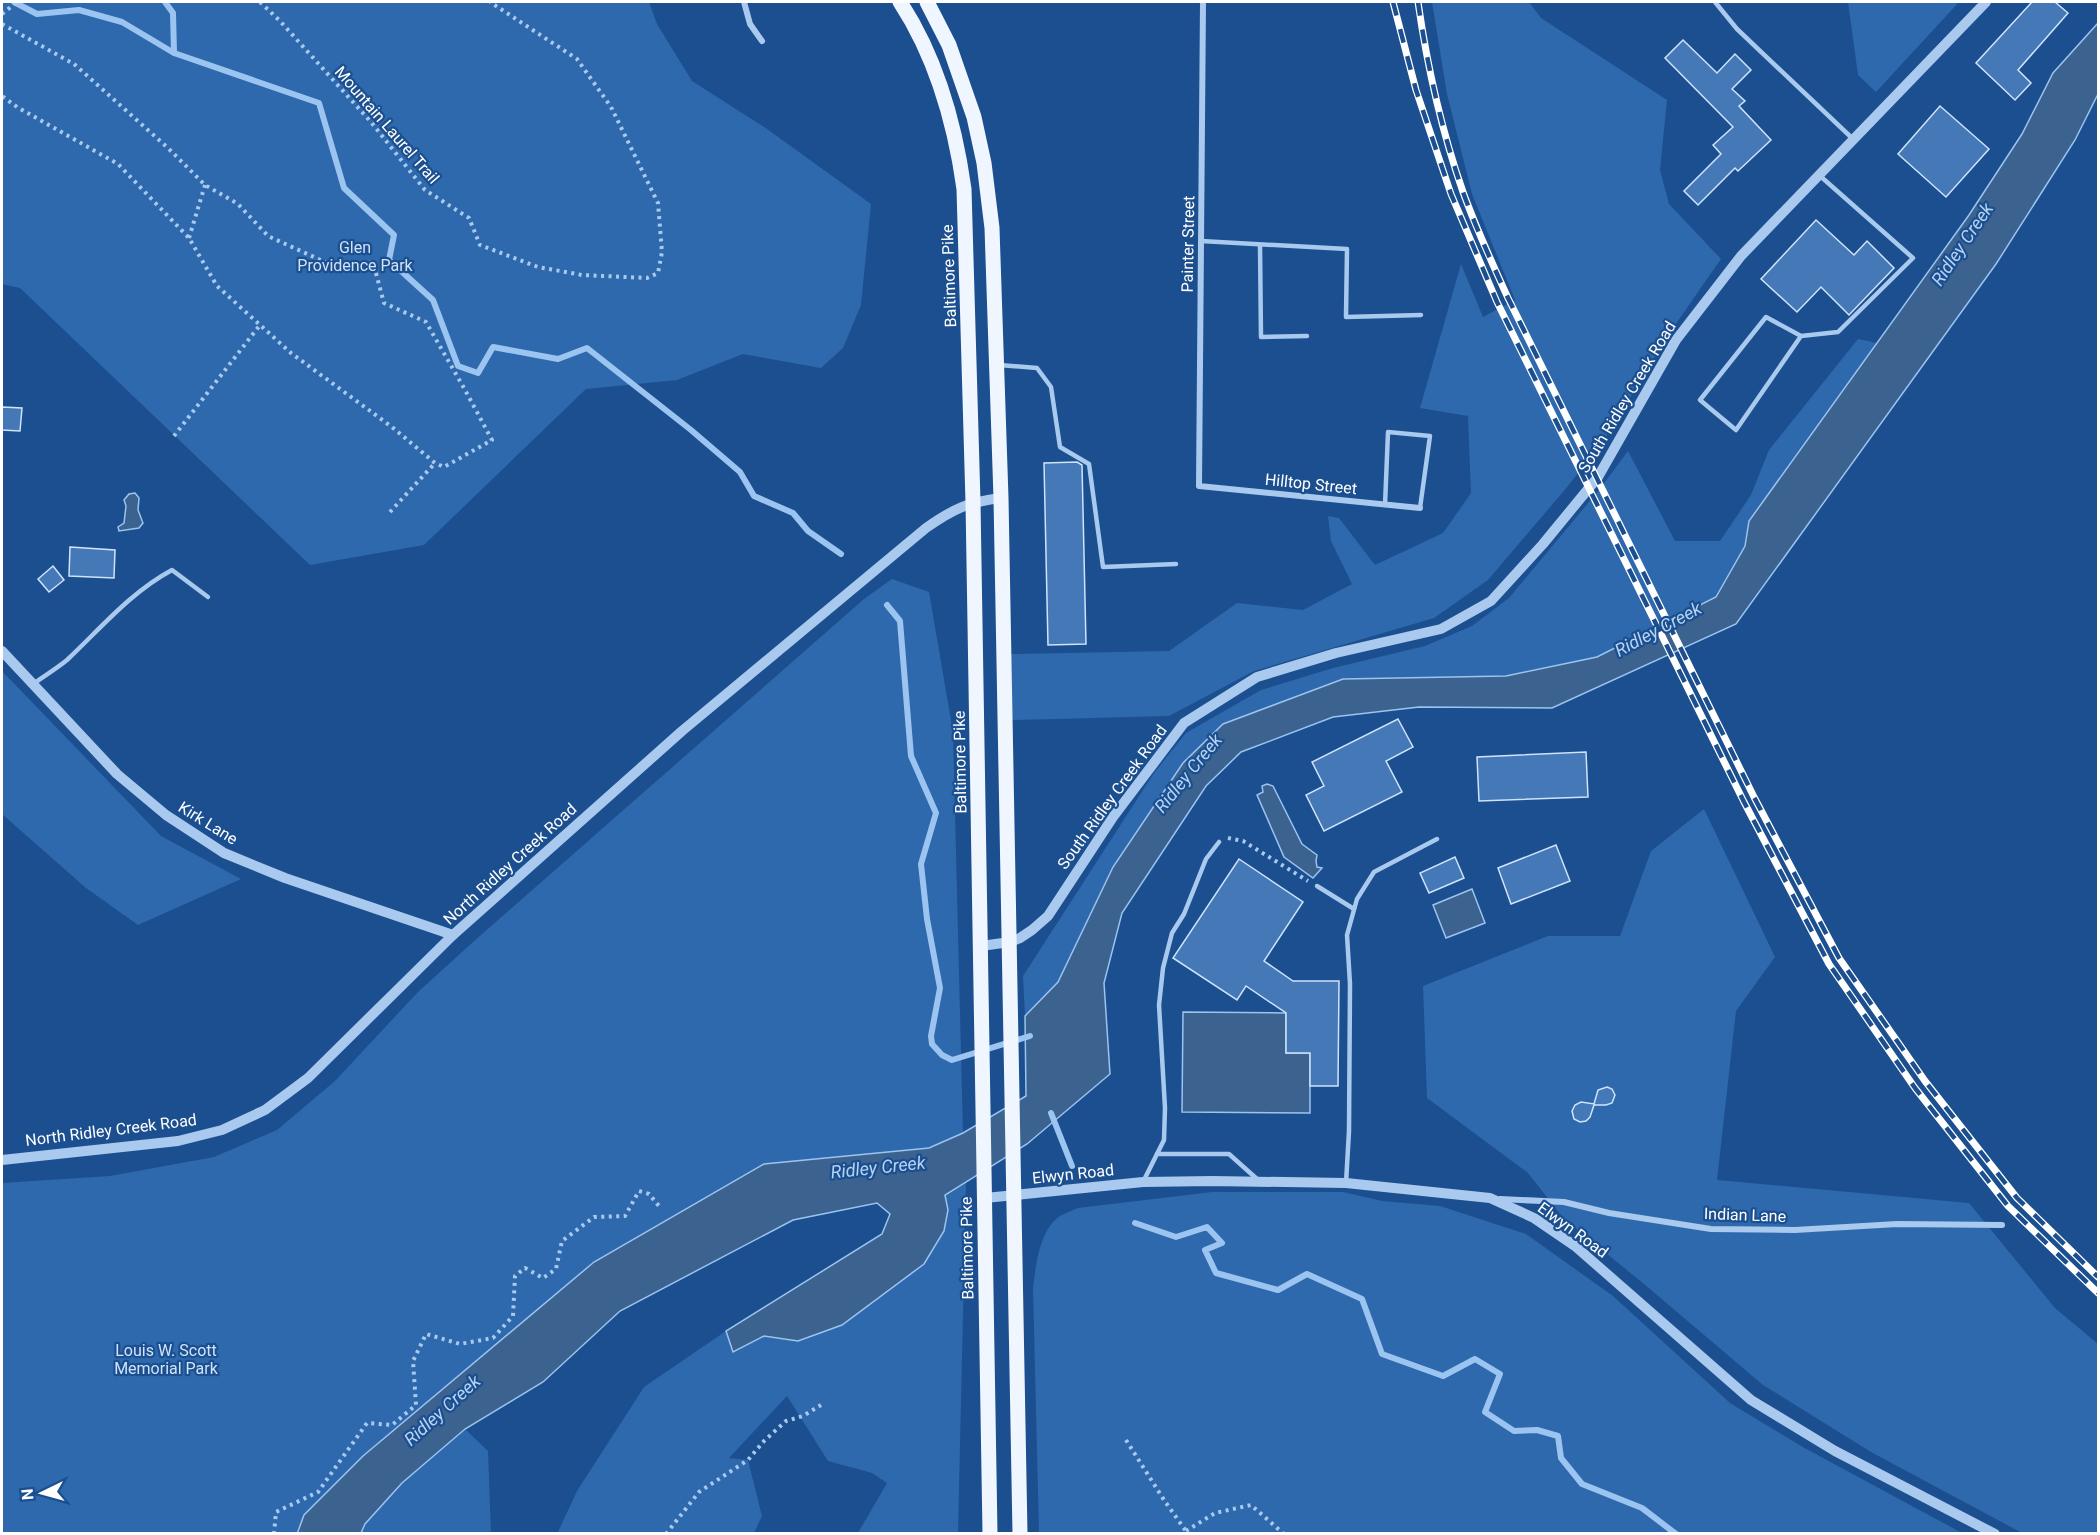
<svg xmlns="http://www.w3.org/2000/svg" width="2100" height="1535" font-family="Roboto,sans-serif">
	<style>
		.green { fill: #2e69ad }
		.water { fill: #3c6290; stroke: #9cc4f0; stroke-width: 1.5 }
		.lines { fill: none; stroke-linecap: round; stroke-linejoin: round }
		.stream { stroke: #9cc4f0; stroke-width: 6 }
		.building { fill: #4478b7; stroke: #cfe3fa; stroke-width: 1.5 }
		.path { stroke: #a9c9ee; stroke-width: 4; stroke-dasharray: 3 4.5; stroke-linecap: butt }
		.service { stroke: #a9c9ee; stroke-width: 4.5 }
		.minor { stroke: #a9c9ee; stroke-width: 6 }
		.tertiary { stroke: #a9c9ee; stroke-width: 10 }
		.primary { stroke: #f0f6ff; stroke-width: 15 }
		.rail-casing { stroke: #fff; stroke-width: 7 }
		.rail { stroke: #1b4f8f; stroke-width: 4.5; stroke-dasharray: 14; stroke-linecap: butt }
		.labels { text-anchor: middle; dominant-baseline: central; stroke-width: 4.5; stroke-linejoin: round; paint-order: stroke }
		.street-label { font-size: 16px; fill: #fff; stroke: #1b4f8f }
		.park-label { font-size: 16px; fill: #cfe3fa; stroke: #1b4f8f }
		.water-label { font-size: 18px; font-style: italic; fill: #b5d3f5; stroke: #1b4f8f }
	</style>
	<rect width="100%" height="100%" fill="#1b4f8f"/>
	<g class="green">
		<polygon points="2,2 649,2 657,24 692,81 767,129 871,204 861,305 843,348 821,368 743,354 677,380 586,389 424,545 310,565 20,288 2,284"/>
		<polygon points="1432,2 1529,2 1541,18 1667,100 1660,170 1669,204 1721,259 1673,328 1604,440 1568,486 1488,580 1434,618 1254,671 1169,716 1012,720 1011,654 1169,651 1237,603 1303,610 1352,584 1331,541 1328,516 1339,518 1375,565 1443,533 1471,493 1468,416 1420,408 1461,264 1483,317 1515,300 1472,194 1447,94"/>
		<polygon points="1848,2 1959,2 1876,92 1858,75"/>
		<polygon points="1858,339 1877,343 1749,521 1745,546 1716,597 1597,657 1506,676 1343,679 1223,724 1183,763 1113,867 1058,982 1025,1016 1023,976 1154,773 1186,733 1261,690 1333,668 1425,646 1472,626 1509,598 1599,490 1628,451 1675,541 1720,541 1751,495 1769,450"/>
		<polygon points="892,579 929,592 953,732 963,1133 929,1148 764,1164 594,1262 363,1456 304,1515 297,1533 2,1534 2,1183 110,1176 214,1157 277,1130 335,1081 418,992 473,942 864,599"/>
		<polygon points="2,671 161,836 241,879 138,925 86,888 2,814"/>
		<polygon points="1704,809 1775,957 1736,1011 1717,1180 1969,1203 2055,1308 2098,1344 2098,1533 2022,1533 1871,1452 1763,1385 1644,1284 1564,1219 1528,1173 1427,1098 1423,986 1548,936 1620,936 1651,851"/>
		<polygon points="966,1182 958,1533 858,1533 887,1483 872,1473 828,1461 787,1396 729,1458 748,1460 762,1516 754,1533 557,1534 577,1491 644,1387 726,1331 733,1352 764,1336 798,1341 948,1210 945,1195"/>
		<path d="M1212 1192H1343L1382 1201 1440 1206 1526 1234 1613 1296 1730 1403 1801 1446 1962 1533H1039L1033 1288C1036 1266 1039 1230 1060 1216 1065 1213 1072 1211 1078 1208Z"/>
		<path d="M465 1429 488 1451 491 1533 361 1534C373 1501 438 1453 465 1429Z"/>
	</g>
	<g class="water">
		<polygon points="2098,23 2098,94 2075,140 1996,264 1736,624 1552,708 1419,707 1333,717 1241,752 1206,786 1122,913 1104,983 1110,1074 1027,1144 945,1195 948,1210 944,1231 924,1264 842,1325 798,1341 764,1336 733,1352 726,1331 882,1234 890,1214 877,1203 793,1220 620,1311 543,1382 465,1429 402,1483 365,1524 361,1533 297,1534 304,1515 363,1456 594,1262 764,1164 929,1148 963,1133 1026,1096 1025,1016 1058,982 1113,867 1183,763 1223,724 1343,679 1506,676 1597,657 1716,597 1745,546 1749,521 1969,215 2022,134 2053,73"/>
		<polygon points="135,493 139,498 138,510 143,523 139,528 119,531 118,527 124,523 126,506 124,500 129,494"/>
		<polygon points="1267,784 1273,786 1302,844 1317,855 1316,861 1317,867 1322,868 1313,878 1284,857 1257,795 1263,792 1262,786"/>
		<polygon points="1472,889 1485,923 1446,938 1433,905"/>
		<polygon points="1183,1012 1286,1013 1286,1053 1310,1053 1310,1113 1182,1112"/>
	</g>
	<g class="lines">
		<g class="stream">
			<polyline points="14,2 37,14 79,10 122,22 174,53"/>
			<polyline points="165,2 173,13 174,53 319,103 344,188 394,235 389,260 433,300 458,366 478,373 493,347 558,359 587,348 691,430 740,472 754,496 793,513 808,531 841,554"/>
			<polyline points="887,605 900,621 911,756 936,813 921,864 927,919 940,988 931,1036 932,1044 942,1055 952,1060 1030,1036"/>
			<polyline points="1051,1113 1072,1166"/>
			<polyline points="1135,1223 1176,1237 1207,1227 1222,1243 1205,1250 1216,1273 1278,1290 1307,1274 1362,1299 1382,1354 1443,1376 1475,1359 1500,1374 1485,1412 1514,1431 1537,1430 1558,1436 1561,1458 1582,1484 1642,1508 1676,1534"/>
		</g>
	</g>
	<g class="building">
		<polygon points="2032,2 2055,2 2068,13 2018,70 2031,83 2015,100 1976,63"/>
		<polygon points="1683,40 1717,73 1735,54 1751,70 1732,89 1745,101 1739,106 1771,140 1738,171 1735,168 1698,205 1684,191 1721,154 1713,145 1733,127 1665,58"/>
		<polygon points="1940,106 1989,149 1946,197 1898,154"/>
		<polygon points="1816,220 1854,255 1867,241 1894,268 1849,315 1821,287 1797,312 1761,279"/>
		<polygon points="2,407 22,408 20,431 2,430"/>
		<polygon points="1077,462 1082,465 1086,644 1048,645 1044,463"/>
		<polygon points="70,547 115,550 114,578 69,576"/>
		<polygon points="53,566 64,580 49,592 38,579"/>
		<polygon points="1398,719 1413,747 1386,761 1402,792 1324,831 1306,795 1324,786 1312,762"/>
		<polygon points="1586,752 1588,797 1479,801 1477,757"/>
		<polygon points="1556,845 1570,881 1511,904 1498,868"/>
		<polygon points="1455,857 1464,878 1429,893 1420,873"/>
		<polygon points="1239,859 1303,902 1264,961 1293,981 1339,981 1338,1086 1310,1086 1310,1053 1286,1053 1286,1013 1246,986 1237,1000 1173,958"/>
		<polygon points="1607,1087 1612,1089 1615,1095 1612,1103 1606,1105 1594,1105 1590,1117 1586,1121 1580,1122 1574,1119 1572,1111 1575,1105 1581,1102 1594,1104 1598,1090"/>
	</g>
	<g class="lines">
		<g class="path">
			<polyline points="260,2 280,21 371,122 425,190 469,218 480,245 538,267 582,275 647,278 658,273 662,252 658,203 611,107 577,59 490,2"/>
			<polyline points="2,14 17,2"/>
			<polyline points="2,24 74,64 169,149 205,185 238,204 268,236 327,263 373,262 384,303 426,322 464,388 492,440 444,467 435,463 392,427 291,353 217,286 189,238 118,164 17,107 2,96"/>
			<polyline points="189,238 205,185"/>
			<polyline points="174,436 260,325"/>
			<polyline points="390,512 435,463"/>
			<polyline points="1228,838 1243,841 1308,881"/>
			<polyline points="1126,1440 1164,1500 1188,1534"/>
			<polyline points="1186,1531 1215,1513 1251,1505 1284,1534"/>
			<polyline points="274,1534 276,1512 318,1492 367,1423 392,1425 416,1405 413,1361 426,1334 460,1344 493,1338 513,1316 515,1276 525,1268 543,1278 556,1269 562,1241 594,1217 625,1216 639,1191 649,1194 659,1206"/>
			<polyline points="666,1534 699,1492 748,1460 764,1441 786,1421 803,1416 821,1405"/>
		</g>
		<g class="service">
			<polyline points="1715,2 1737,29 1853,139"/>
			<polyline points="1201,241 1347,249 1346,317 1421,315"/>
			<polyline points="1260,245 1261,337 1307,336"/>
			<polyline points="1801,336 1766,317 1700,400 1736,430 1801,336 1838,332 1913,258 1819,175"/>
			<polyline points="999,365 1037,368 1051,387 1060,447 1089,464 1103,567 1176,564"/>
			<polyline points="1385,505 1388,432 1430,436 1420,508"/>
			<path d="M33 684C44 676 56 669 67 660 101 628 131 592 172 570L208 597"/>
			<polyline points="1317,886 1354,909"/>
			<polyline points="1157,1154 1164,1140 1165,1108 1159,1005 1163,968 1172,933 1184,914 1206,859 1219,842"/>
			<polyline points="1143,1182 1157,1154 1229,1154 1257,1179"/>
			<polyline points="1346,1183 1349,1131 1350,984 1347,935 1357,899 1374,872 1437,839"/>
		</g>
		<g class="minor">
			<polyline points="744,2 750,24 762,41"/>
			<polyline points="1203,2 1199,486 1420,508"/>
			<polyline points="1500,1199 1564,1202 1609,1213 1711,1229 1795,1230 1897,1224 2002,1225"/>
		</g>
		<g class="tertiary">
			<polyline points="2,651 117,774 166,815 224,853 285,878 453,935"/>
			<polyline points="981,946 1010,942 1020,938 1032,930 1048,916 1113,817 1184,723 1257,677 1336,653 1441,629 1491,601 1543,544 1598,477 1676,340 1741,256 1986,2"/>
			<path d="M2 1160 178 1141 222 1130 265 1110 308 1078 453 935 682 731 926 528C953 509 968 502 1001 498"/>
			<polyline points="985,1198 1143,1182 1213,1181 1346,1183 1490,1198 1534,1218 1575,1246 1751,1400 1835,1451 1995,1534"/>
		</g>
		<g class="primary">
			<path d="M900 2C936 57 955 124 964 189L973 502 990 1534"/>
			<polyline points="927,2 949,45 974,117 984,163 992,228 1001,498 1020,1534"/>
		</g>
		<defs>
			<g id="rail">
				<polyline points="1393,2 1416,90 1451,194 1497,302 1744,802 1829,964 1915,1088 2008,1206 2098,1293"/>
				<path d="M1418 2C1427 65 1442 132 1463 192 1476 228 1492 263 1508 298L1754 797 1839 958 1925 1081 2017 1198 2098 1277"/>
			</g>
		</defs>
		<use href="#rail" class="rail-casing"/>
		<use href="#rail" class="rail"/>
	</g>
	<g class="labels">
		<g class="street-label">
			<text transform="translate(387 125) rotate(49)">Mountain Laurel Trail</text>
			<text transform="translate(1188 244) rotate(-89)">Painter Street</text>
			<text transform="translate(949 276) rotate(-92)">Baltimore Pike</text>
			<text transform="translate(1627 397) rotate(-59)">South Ridley Creek Road</text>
			<text transform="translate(1311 484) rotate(6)">Hilltop Street</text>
			<text transform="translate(960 762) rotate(-91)">Baltimore Pike</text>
			<text transform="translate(1112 797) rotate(-54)">South Ridley Creek Road</text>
			<text transform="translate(208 823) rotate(32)">Kirk Lane</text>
			<text transform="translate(510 864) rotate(-42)">North Ridley Creek Road</text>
			<text transform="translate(111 1130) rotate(-7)">North Ridley Creek Road</text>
			<text transform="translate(1073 1174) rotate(-6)">Elwyn Road</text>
			<text transform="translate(1745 1215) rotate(2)">Indian Lane</text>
			<text transform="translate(1573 1230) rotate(36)">Elwyn Road</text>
			<text transform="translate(967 1248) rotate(-91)">Baltimore Pike</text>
		</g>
		<g class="park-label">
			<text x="355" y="247">Glen<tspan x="355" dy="18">Providence Park</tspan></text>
			<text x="166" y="1350">Louis W. Scott<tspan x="166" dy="18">Memorial Park</tspan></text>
		</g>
		<g class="water-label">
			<text transform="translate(1962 244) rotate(-56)">Ridley Creek</text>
			<text transform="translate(1658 629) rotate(-28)">Ridley Creek</text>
			<text transform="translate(1188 773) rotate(-51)">Ridley Creek</text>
			<text transform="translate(878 1167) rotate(-6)">Ridley Creek</text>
			<text transform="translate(442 1410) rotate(-42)">Ridley Creek</text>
		</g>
	</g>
	<rect width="2100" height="1535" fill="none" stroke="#ffffff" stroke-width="6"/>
	<g transform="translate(42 1493) rotate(265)" stroke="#1b4f8f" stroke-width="4.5" paint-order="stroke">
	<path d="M0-4.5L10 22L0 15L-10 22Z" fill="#ffffff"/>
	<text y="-9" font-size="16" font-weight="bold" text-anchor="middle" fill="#ffffff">N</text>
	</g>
</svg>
